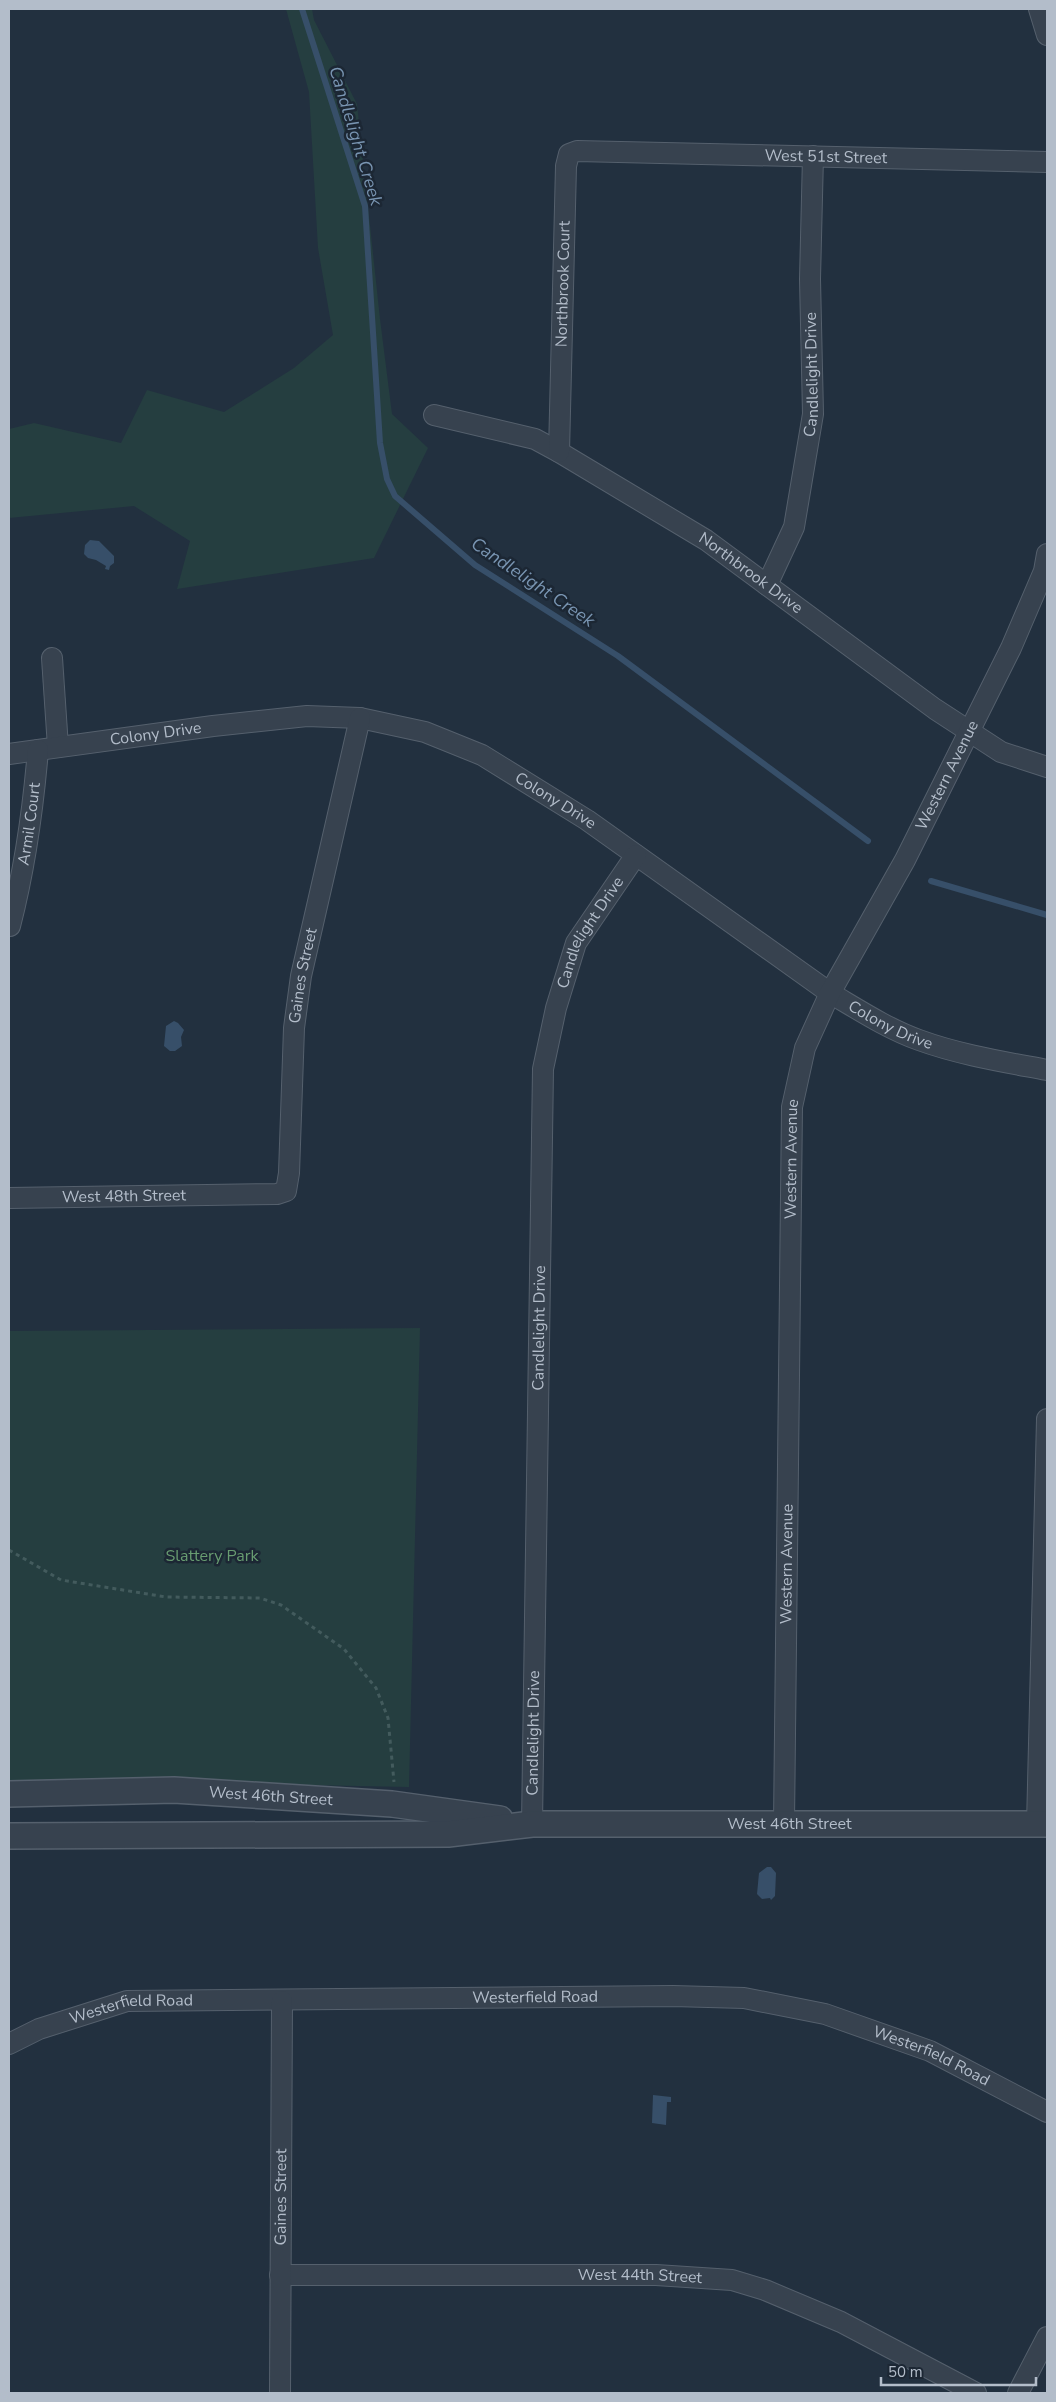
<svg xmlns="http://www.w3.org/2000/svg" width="1056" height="2402" font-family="'Nunito Sans',sans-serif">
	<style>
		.green { fill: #253e40 }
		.water { fill: #374f69 }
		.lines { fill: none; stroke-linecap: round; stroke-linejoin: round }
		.stream { stroke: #374f69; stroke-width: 6 }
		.minor-casing { stroke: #55606d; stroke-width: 22 }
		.tertiary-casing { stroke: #55606d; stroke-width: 28 }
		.path { stroke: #435b5d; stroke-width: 3; stroke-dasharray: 4 4; stroke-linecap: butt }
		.minor { stroke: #37424f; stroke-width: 20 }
		.tertiary { stroke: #37424f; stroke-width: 25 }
		.labels { text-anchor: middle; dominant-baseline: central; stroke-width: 5; stroke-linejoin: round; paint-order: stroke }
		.street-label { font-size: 16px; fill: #b3bdca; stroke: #1c2734 }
		.park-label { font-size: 16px; fill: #689c71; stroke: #1c2734 }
		.water-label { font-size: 18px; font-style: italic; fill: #7995b2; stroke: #1c2734 }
	</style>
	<rect width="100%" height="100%" fill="#22303f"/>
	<g class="green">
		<polygon points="286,9 312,9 314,20 357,104 380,319 392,414 428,448 374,558 177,589 190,541 134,506 9,518 9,429 34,423 121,443 147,390 224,412 294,368 333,335 318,248 309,92"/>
		<polygon points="420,1328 409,1787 53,1780 9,1782 9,1331"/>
	</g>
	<g class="water">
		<polygon points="90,540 99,541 114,556 114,563 110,566 109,570 105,569 106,566 96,560 88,558 84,554 85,545"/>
		<polygon points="174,1021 178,1023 184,1030 181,1037 182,1046 175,1051 170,1051 164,1046 166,1026"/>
		<polygon points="767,1867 771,1867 776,1873 775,1896 771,1900 770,1898 762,1899 757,1894 759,1873"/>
		<polygon points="653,2095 671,2097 671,2102 667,2102 666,2125 652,2123"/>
	</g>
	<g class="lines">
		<g class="stream">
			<polyline points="302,9 365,206 380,443 387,479 395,496 475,565 618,656 868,841"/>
			<polyline points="931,881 1047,915"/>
		</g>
		<defs>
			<g id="minor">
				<polyline points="1039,9 1047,35"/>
				<path id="s1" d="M434 415 535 439 559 452 706 540 935 709 1001 752 1047 767"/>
				<path id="s2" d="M559 452 566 166 569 154 577 151 1047 162"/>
				<path id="s3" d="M767 585 794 527 813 414 810 279 813 156"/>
				<polyline points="52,658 58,747"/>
				<path id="s4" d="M9 754 213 726 307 716 360 718 425 732 482 755 587 820 830 993C859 1010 888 1029 919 1040 960 1055 1005 1062 1047 1070"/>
				<path id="s5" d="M10 926C25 868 33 810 38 750"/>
				<path id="s6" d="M9 1198 277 1194 286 1191 289 1173 294 1028 301 976 360 718"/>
				<path id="s7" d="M784 1823 792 1107 805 1048 830 993 905 860 1011 648 1044 571 1047 554"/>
				<path id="s8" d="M532 1824 543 1069 556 1008 576 943 636 855"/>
				<polyline points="1037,1825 1047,1419"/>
				<path id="s9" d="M9 2044 39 2029 127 2001 673 1996 744 1998 825 2014 930 2051 1047 2112"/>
				<path id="s10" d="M280 2275H656L732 2280 765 2290 841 2322 976 2393"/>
				<path id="s11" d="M280 2393 282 2001"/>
				<polyline points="1018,2393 1047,2337"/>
			</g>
			<g id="tertiary">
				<path id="s12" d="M9 1794 174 1790 392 1804 500 1819"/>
				<path id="s13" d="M9 1836 448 1834 532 1824H1047"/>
			</g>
		</defs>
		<use href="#minor" class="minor-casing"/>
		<use href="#tertiary" class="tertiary-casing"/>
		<polyline class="path" points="9,1550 61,1580 166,1597 260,1598 281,1605 344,1649 376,1688 388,1718 394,1782"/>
		<use href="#minor" class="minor"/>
		<use href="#tertiary" class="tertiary"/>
	</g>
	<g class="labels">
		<g class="street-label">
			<text stroke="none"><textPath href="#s2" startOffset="556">West 51st Street</textPath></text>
			<text stroke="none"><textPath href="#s2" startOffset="168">Northbrook Court</textPath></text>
			<text stroke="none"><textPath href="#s3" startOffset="218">Candlelight Drive</textPath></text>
			<text stroke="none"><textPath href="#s1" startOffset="358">Northbrook Drive</textPath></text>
			<text stroke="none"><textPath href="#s4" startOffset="148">Colony Drive</textPath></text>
			<text stroke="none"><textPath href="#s7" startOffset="1084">Western Avenue</textPath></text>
			<text stroke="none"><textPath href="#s4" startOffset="568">Colony Drive</textPath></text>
			<text stroke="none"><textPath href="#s5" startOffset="104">Armil Court</textPath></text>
			<text stroke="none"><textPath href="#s8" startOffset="901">Candlelight Drive</textPath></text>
			<text stroke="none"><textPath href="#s6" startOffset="494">Gaines Street</textPath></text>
			<text stroke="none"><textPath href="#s4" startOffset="972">Colony Drive</textPath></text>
			<text stroke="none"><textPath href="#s7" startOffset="664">Western Avenue</textPath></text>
			<text stroke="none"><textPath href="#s6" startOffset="115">West 48th Street</textPath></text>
			<text stroke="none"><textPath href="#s8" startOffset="496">Candlelight Drive</textPath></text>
			<text stroke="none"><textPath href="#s7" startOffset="259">Western Avenue</textPath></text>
			<text stroke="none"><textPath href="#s8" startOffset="91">Candlelight Drive</textPath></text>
			<text stroke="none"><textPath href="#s12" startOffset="262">West 46th Street</textPath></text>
			<text stroke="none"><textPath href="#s13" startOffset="781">West 46th Street</textPath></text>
			<text stroke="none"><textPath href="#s9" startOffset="534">Westerfield Road</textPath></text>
			<text stroke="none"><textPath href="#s9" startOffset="129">Westerfield Road</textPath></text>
			<text stroke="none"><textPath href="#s9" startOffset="940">Westerfield Road</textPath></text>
			<text stroke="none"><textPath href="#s11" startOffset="196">Gaines Street</textPath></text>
			<text stroke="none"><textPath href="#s10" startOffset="360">West 44th Street</textPath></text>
		</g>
		<g class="park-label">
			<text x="212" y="1556">Slattery Park</text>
		</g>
		<g class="water-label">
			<text transform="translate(356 136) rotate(73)">Candlelight Creek</text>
			<text transform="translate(533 582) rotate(34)">Candlelight Creek</text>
		</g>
	</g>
	<rect width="1056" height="2402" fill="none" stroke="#b3bdca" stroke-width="20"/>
	<path d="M881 2377v8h155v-8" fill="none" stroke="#b3bdca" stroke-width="2.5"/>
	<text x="888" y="2377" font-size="15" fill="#b3bdca" stroke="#1c2734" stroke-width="4" paint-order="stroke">50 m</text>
</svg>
